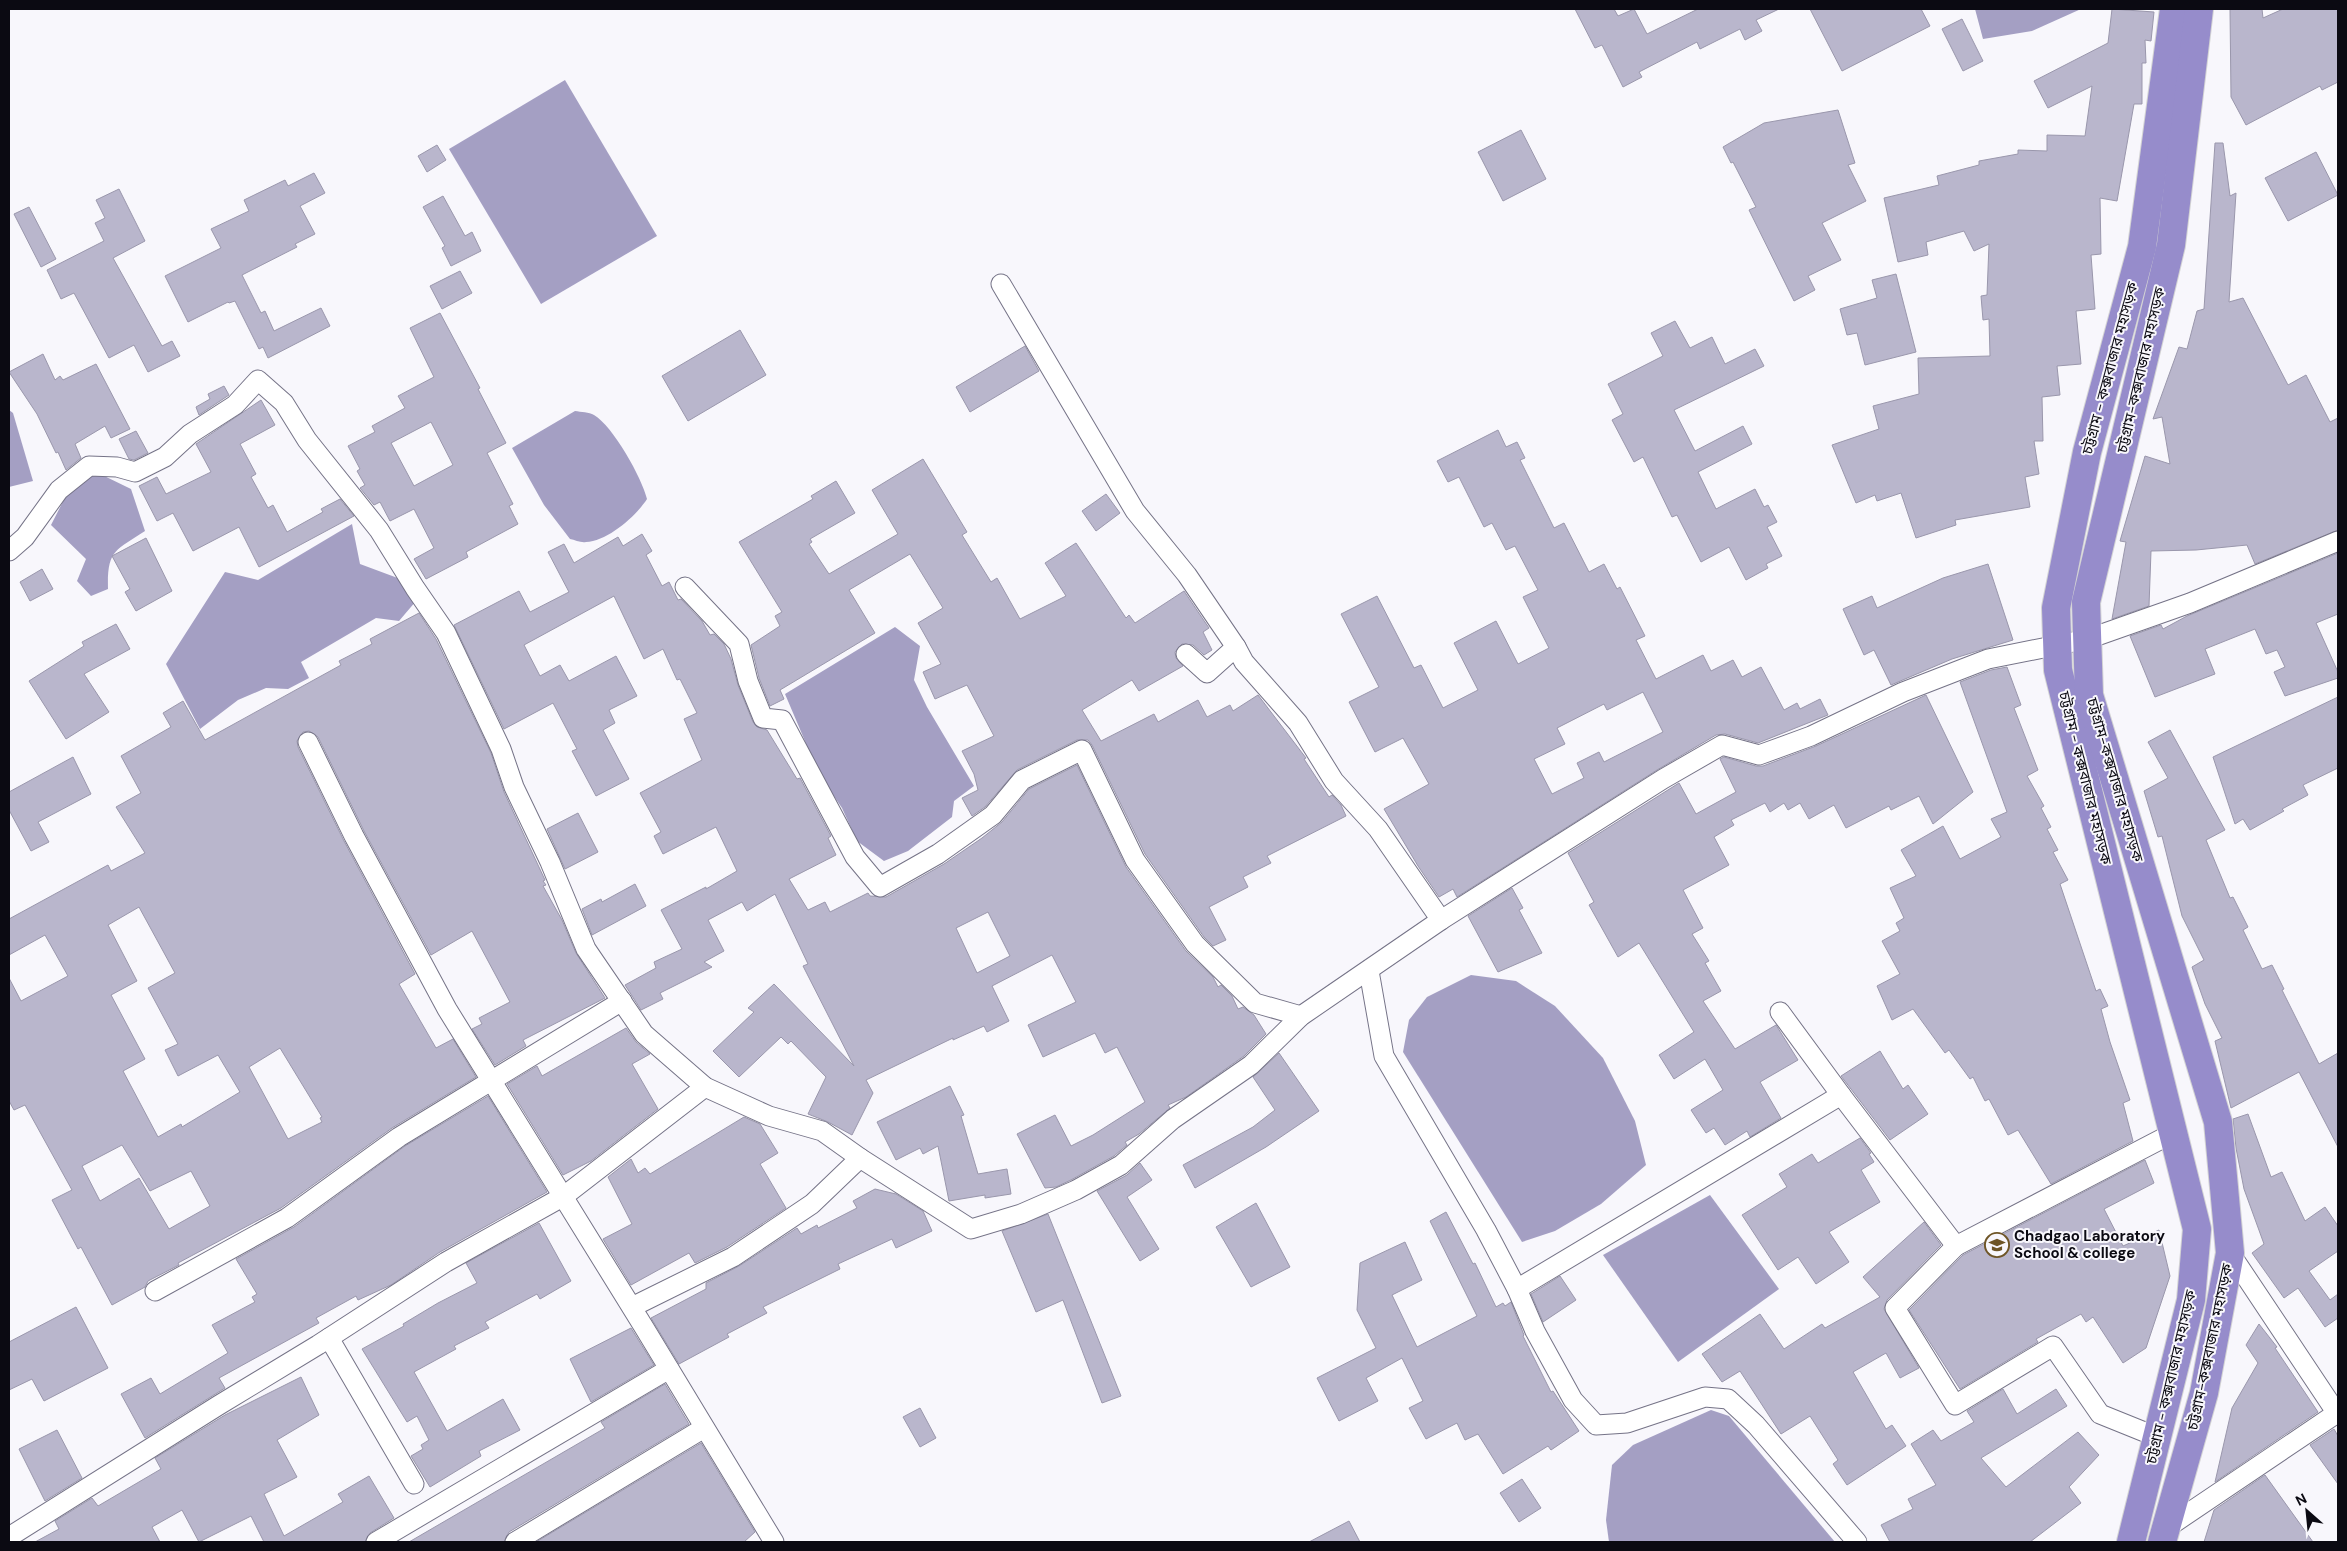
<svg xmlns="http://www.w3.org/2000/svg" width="2347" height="1551" font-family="'DM Sans','Noto Sans Bengali',sans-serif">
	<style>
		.water { fill: #a49fc3 }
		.building { fill: #b9b6cc; stroke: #9a97ac; fill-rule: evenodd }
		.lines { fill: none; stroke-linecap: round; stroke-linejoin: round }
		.street-casing { stroke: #757387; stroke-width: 21 }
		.highway-casing { stroke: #d3d3d4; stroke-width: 30 }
		.street { stroke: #fff; stroke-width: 19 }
		.highway { stroke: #968ccb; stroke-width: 28 }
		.labels { text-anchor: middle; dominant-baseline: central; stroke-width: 4; stroke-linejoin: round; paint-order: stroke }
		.street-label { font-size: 15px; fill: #0b0a12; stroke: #f8f7fc }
		.poi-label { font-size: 15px; font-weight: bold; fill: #0b0a12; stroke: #f8f7fc; text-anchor: start }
	</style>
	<rect width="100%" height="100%" fill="#f8f7fc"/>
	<g class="water">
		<polygon points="1975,9 2081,9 2032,31 1983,39"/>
		<polygon points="565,80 657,236 541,304 449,149"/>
		<polygon points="9,410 13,413 33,481 9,487"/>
		<path d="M575 411C581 412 589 412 594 415 613 426 642 478 647 499 636 516 608 541 586 542 581 543 575 540 570 539L544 505 512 448Z"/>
		<path d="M94 471 131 489 145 531C115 551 107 550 108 589L91 596 77 581 86 559 51 525 74 480Z"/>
		<polygon points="352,524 360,564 403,580 416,601 399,621 376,618 301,662 309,678 288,689 266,688 238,700 200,729 166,664 225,572 258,580"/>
		<polygon points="895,627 920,646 914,680 927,707 974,786 954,801 952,817 908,851 884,861 857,841 842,808 819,774 785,694"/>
		<polygon points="1471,975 1516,981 1555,1006 1603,1058 1635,1121 1646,1165 1601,1204 1555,1231 1522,1242 1403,1052 1409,1020 1427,997"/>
		<polygon points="1710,1195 1779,1289 1678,1362 1603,1255"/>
		<polygon points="1711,1410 1729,1416 1835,1542 1609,1542 1606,1520 1612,1465 1633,1445"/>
	</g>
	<g class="building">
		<polygon points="1575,9 1614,9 1618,16 1634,9 1647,34 1698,9 1779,9 1756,20 1762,31 1745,40 1740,29 1700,49 1697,42 1639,72 1642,77 1623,87 1602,45 1595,48"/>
		<polygon points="1810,9 1921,9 1930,26 1842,71"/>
		<polygon points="2112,9 2154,12 2151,41 2145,40 2146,63 2142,63 2142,104 2134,104 2117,201 2100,198 2101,254 2091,255 2095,309 2076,311 2081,364 2057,366 2060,395 2042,397 2043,441 2034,441 2039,474 2025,477 2030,507 1955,520 1956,525 1916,538 1901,493 1877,501 1875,495 1856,503 1832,445 1879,429 1873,406 1919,394 1918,358 1990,356 1989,319 1983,320 1981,296 1987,295 1989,244 1974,251 1964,231 1926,242 1928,255 1898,262 1884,198 1939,185 1937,176 1979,165 1979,161 2018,154 2018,150 2047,151 2047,135 2085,136 2092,86 2048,108 2034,81 2108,43"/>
		<polygon points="2230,9 2262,9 2263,18 2283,9 2338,9 2338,82 2322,90 2320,86 2246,125 2231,97"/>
		<polygon points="1962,19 1983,61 1963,71 1942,29"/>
		<polygon points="1838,110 1855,163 1848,165 1866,201 1822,223 1841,260 1808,276 1815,290 1794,301 1749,210 1756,207 1733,162 1731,163 1723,147 1764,123"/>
		<polygon points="1521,130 1546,179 1503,201 1478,152"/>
		<polygon points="2215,143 2223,143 2230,196 2236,193 2229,302 2243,298 2288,385 2306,375 2330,422 2338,418 2338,530 2255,564 2247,545 2196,550 2151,551 2149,606 2112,619 2126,542 2120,541 2145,456 2170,464 2162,417 2153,419 2179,347 2187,349 2197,311 2204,309"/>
		<polygon points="437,145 446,160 427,172 418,156"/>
		<polygon points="2316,152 2338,195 2288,221 2265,178"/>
		<polygon points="314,173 325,193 300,206 315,234 295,244 297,247 242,275 261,313 265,311 274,331 321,308 330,326 268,358 263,347 259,349 235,301 229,303 228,302 188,322 165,276 221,248 211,229 249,211 244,200 285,180 288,186"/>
		<polygon points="119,189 145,241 113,258 162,346 172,341 180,356 148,372 134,345 109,358 74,293 61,299 47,270 104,241 95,223 105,218 96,200"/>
		<polygon points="443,196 465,236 472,232 481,251 451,266 442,248 445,246 423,207"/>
		<polygon points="29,207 56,259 41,267 14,214"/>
		<polygon points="460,271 472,293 442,309 430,286"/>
		<polygon points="1896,274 1916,352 1865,365 1857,333 1847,335 1840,309 1877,298 1872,280"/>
		<path d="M440 313 480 388 478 389 506 443 487 453 513 504 509 506 518 524 466 552 468 557 426 579 414 559 434 548 414 509 390 521 380 502 374 505 360 488 365 485 357 471 360 469 348 446 375 432 372 426 405 408 398 396 434 377 410 328ZM431 422 453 465 414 486 391 443Z"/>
		<polygon points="1675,321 1690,348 1712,337 1725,364 1755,349 1764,366 1674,410 1695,451 1743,426 1752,444 1698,472 1716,509 1755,489 1764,507 1768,505 1777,522 1767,527 1782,556 1766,564 1768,568 1746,580 1729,547 1701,562 1677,515 1672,517 1643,457 1634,462 1612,420 1623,414 1608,384 1663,356 1651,333"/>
		<polygon points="740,330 766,375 688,421 662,376"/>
		<polygon points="1025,346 1039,371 970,412 956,387"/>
		<polygon points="43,354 55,380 60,376 63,380 96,364 130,429 111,438 105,426 75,444 81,458 66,470 58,452 56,453 37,414 9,372"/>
		<polygon points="224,386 229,395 199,415 196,407 210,399 208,394"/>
		<polygon points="261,400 275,425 240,444 256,474 251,477 268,508 273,505 287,532 323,512 321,509 340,499 354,516 259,567 239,527 193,551 173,513 157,521 139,486 157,477 166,494 211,472 196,444"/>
		<path d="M1498 430 1506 447 1517 442 1525 458 1520 460 1554 528 1564 523 1589 572 1604 564 1617 589 1620 587 1645 636 1636 640 1656 679 1703 655 1711 671 1733 660 1742 677 1761 667 1784 710 1797 703 1800 709 1820 699 1828 715 1758 743 1725 734 1716 735 1657 770 1457 897 1453 889 1439 897 1418 866 1384 809 1429 784 1403 738 1375 752 1349 702 1379 687 1341 614 1377 596 1414 668 1421 665 1443 708 1478 690 1454 643 1496 621 1518 664 1549 648 1523 597 1538 590 1515 546 1506 550 1492 523 1484 527 1459 477 1448 482 1437 461ZM1643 692 1663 732 1604 762 1599 752 1577 763 1584 778 1552 794 1534 759 1565 744 1557 728 1604 704 1607 710Z"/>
		<polygon points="136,431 148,453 134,460 129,459 119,439"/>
		<polygon points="923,459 967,532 962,535 991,582 997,578 1020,619 1066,596 1045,563 1076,543 1126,618 1129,615 1135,623 1184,591 1209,628 1203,632 1212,650 1204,655 1193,645 1182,644 1175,652 1176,658 1183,666 1139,691 1132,680 1082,710 1101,741 1154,714 1158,722 1198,700 1207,717 1230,705 1233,711 1258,695 1306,758 1304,759 1329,797 1332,795 1341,805 1346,816 1267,856 1271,863 1243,877 1248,887 1209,907 1226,940 1213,946 1204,937 1145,854 1092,745 1088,740 1077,740 1017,770 985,807 972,816 962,798 978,790 974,774 962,751 994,736 967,685 935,699 923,672 941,664 918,623 943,608 910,554 849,590 875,633 780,690 784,699 770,706 759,678 751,645 780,626 775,616 782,612 739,542 813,499 811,496 836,481 855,513 810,539 812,542 809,544 829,574 898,534 872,490"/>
		<polygon points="1106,494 1120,513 1096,531 1082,511"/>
		<path d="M642 534 652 551 646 555 662 586 669 582 678 600 681 599 702 621 710 635 714 634 724 644 731 659 738 685 753 722 757 727 767 730 797 779 800 778 831 836 828 838 836 855 789 879 808 910 825 902 830 912 868 893 870 896 886 897 944 864 982 838 1002 822 1029 789 1077 765 1126 867 1186 951 1213 977 1218 987 1221 985 1232 996 1238 1009 1243 1007 1254 1015 1266 1034 1244 1056 1186 1097 1168 1105 1170 1108 1139 1134 1125 1142 1127 1145 1114 1156 1071 1180 1056 1187 1045 1188 1017 1134 1055 1115 1071 1146 1093 1135 1145 1102 1117 1047 1105 1053 1095 1033 1043 1057 1028 1025 1076 1002 1052 955 992 986 1009 1021 987 1032 984 1026 953 1040V1038L866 1080 873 1093 852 1135 828 1122 808 1114 826 1077 791 1041 788 1044 781 1037 739 1077 713 1051 754 1012 748 1008 774 984 854 1066 803 966 808 964 775 894 747 911 742 902 708 920 724 951 704 962 712 967 660 993 663 999 641 1010 625 985 656 968 654 962 682 949 661 910 706 887V889L737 871 716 827 663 854 654 836 661 832 640 793 702 760 684 719 697 713 680 679 677 680 663 649 644 659 614 596 524 645 540 676 560 665 569 681 616 656 637 696 609 710 615 723 603 730 629 779 596 796 572 751 577 749 553 703 504 729 454 625 519 591 530 612 569 592 548 552 564 544 574 563 618 537 623 546ZM988 912 1010 956 977 973 956 928Z"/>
		<polygon points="146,538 172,591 136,611 125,592 130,589 112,556"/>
		<polygon points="2338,553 2338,614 2316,623 2338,672 2338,678 2285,696 2274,672 2285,667 2277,650 2266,654 2255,629 2205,649 2215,674 2155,697 2130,636 2161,625 2163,629 2187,616"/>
		<polygon points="1988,564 2013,640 1952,659 1891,685 1874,650 1864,655 1843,609 1872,596 1877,608 1943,578"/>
		<polygon points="42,569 53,589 30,601 20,582"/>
		<path d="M419 613 436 639 491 753 504 792 545 880 543 881 546 885 543 886 562 920 576 953 605 998 523 1040 526 1046 495 1065 472 1029 482 1024 479 1018 510 1002 472 931 431 955 364 831 318 737 309 731 303 732 297 741 298 747 344 841 415 974 399 984 436 1048 453 1039 476 1077 392 1128 281 1208 178 1263 179 1265 148 1281 145 1287 112 1305 81 1247 78 1249 52 1200 72 1190 25 1105 14 1110 9 1101V978L21 1001 68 976 45 935 9 955V919L108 865 111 871 145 853 116 807 141 793 121 756 171 727 163 713 183 701 205 740 341 665 339 661 372 644 370 639ZM139 907 175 973 148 988 178 1044 165 1050 178 1076 218 1055 240 1092 182 1127 181 1124 158 1137 123 1071 145 1059 111 995 137 981 108 925ZM280 1048 322 1117 320 1118 322 1122 288 1139 249 1067ZM122 1145 150 1191 191 1171 210 1206 169 1229 139 1178 100 1201 82 1166Z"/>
		<polygon points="116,624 130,649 84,674 109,712 66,739 29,681 84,646 82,642"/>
		<polygon points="2007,667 2021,705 2014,708 2038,770 2027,776 2044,806 2041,808 2051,827 2047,829 2058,850 2053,852 2068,880 2060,884 2096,991 2100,989 2108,1006 2101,1009 2110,1042 2130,1100 2123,1103 2133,1141 2051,1184 2018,1130 2008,1135 1989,1099 1985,1101 1973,1077 1970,1079 1949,1050 1945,1053 1913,1009 1892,1020 1877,986 1900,974 1882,941 1900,931 1896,923 1904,918 1890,888 1916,876 1901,850 1943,826 1960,859 2001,837 1991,819 2007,812 1960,682 1991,670"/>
		<polygon points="1926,695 1973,792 1933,824 1919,796 1891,810 1889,806 1846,828 1834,805 1809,819 1800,803 1788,810 1784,803 1770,812 1765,803 1731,820 1734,825 1714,837 1729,865 1683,890 1703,928 1692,934 1709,961 1705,963 1721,991 1703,1001 1735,1049 1776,1025 1798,1060 1760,1082 1781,1118 1750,1137 1747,1131 1725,1145 1714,1128 1706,1133 1691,1110 1723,1090 1705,1059 1674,1079 1659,1055 1694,1032 1639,943 1618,957 1589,905 1594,902 1568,853 1679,783 1696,814 1736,792 1720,759 1724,757 1756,766 1763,766 1816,746"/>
		<polygon points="2338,697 2338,768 2303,785 2308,795 2282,809 2284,811 2250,830 2243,819 2235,824 2213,757"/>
		<polygon points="2170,730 2225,830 2206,840 2230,898 2233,897 2248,927 2243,930 2262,969 2272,965 2284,989 2282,990 2319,1064 2338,1053 2338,1147 2299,1072 2231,1108 2215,1041 2222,1038 2205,1004 2192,967 2204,960 2182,916 2162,836 2158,837 2144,791 2168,778 2148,742"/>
		<polygon points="73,757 91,794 38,822 49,842 31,851 9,810 9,792"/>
		<polygon points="578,813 598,852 565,869 547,829"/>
		<polygon points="635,884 646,906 592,935 582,909 601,899 602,902"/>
		<polygon points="1512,888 1523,908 1519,910 1542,953 1498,972 1468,916"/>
		<polygon points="626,1028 636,1042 650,1054 632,1064 658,1109 591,1161 563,1175 507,1084 537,1066 542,1076"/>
		<polygon points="1880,1051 1903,1089 1908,1085 1928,1114 1890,1140 1841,1076"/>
		<polygon points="1279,1053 1319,1111 1266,1147 1195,1188 1183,1165 1253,1127 1275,1110 1253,1077"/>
		<polygon points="950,1086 964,1115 961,1116 978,1174 1007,1169 1011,1194 985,1198 985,1195 949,1201 938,1146 923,1154 920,1148 896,1160 877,1122"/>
		<polygon points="488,1096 547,1192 440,1252 391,1285 358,1300 356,1296 316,1318 319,1323 219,1378 225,1388 145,1438 121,1394 151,1378 160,1394 228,1353 212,1325 255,1302 252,1297 257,1294 236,1259 294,1227 405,1146"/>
		<polygon points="2248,1114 2271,1177 2282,1172 2305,1221 2325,1207 2338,1226 2338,1251 2309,1271 2330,1300 2338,1294 2338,1318 2325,1327 2298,1288 2284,1298 2252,1253 2264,1244 2244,1189 2236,1148 2233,1119"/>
		<polygon points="744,1117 760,1124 778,1153 760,1164 786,1208 727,1247 695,1263 689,1253 631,1285 603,1239 632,1224 608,1177 631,1159 638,1173 645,1168 650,1174"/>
		<polygon points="1860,1138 1871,1153 1869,1154 1874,1162 1861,1170 1880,1202 1829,1232 1849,1262 1816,1284 1798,1257 1778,1270 1742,1215 1787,1187 1779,1174 1812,1154 1818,1163"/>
		<polygon points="2145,1160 2154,1183 2104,1209 2123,1246 2159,1230 2170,1276 2146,1348 2123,1363 2093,1317 2086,1322 2081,1314 2036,1339 2038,1342 1960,1389 1909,1310 1963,1255"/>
		<polygon points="1140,1163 1152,1180 1127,1197 1159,1249 1140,1261 1097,1191 1127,1175"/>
		<polygon points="875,1189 896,1194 923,1211 932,1231 896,1248 892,1239 838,1264 840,1269 763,1307 767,1313 727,1334 729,1337 679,1364 651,1318 706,1289 706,1283 739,1266 797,1228 801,1234 817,1225 818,1228 857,1208 853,1201"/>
		<polygon points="1256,1203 1290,1267 1251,1287 1216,1227"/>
		<polygon points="1446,1212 1473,1264 1475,1263 1496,1307 1503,1303 1505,1306 1511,1302 1524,1335 1523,1336 1551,1392 1553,1391 1579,1431 1551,1450 1548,1446 1503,1474 1478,1434 1465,1440 1457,1423 1426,1439 1409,1408 1423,1401 1402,1358 1366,1378 1378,1401 1339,1421 1317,1378 1376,1348 1357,1310 1360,1263 1405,1242 1422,1280 1392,1295 1417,1347 1477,1316 1430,1221"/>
		<polygon points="1048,1214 1121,1396 1102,1403 1063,1300 1036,1312 1002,1231"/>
		<polygon points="1924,1222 1941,1245 1887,1300 1884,1309 1919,1368 1900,1378 1886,1353 1853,1372 1886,1429 1892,1425 1906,1446 1847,1485 1833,1464 1838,1460 1810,1416 1781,1434 1740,1371 1722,1382 1702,1354 1760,1314 1784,1349 1822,1324 1825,1328 1880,1297 1863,1277"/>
		<polygon points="539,1223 571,1281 540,1299 537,1294 485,1322 489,1328 454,1346 456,1349 414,1372 447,1431 503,1399 520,1430 479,1451 481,1456 430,1487 411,1456 423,1449 421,1445 429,1440 417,1416 407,1422 362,1349 404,1326 403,1324 438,1303 477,1283 466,1263"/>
		<polygon points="1560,1276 1576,1300 1543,1322 1531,1294"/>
		<polygon points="76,1307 108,1368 44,1401 32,1379 9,1390 9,1342"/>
		<polygon points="2259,1324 2277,1347 2275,1348 2318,1412 2215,1482 2232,1408 2258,1363 2246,1345"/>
		<polygon points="631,1328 654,1365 591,1402 570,1359"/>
		<polygon points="301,1377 319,1415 277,1440 297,1477 264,1494 284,1536 343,1502 338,1494 369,1476 394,1518 370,1533 365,1542 264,1542 251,1516 199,1542 182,1510 152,1527 160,1542 35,1542 59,1529 55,1521 92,1498 98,1506 161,1469 155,1458 225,1415"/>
		<polygon points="665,1384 689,1424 509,1532 504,1542 409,1542 605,1428 601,1422"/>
		<polygon points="2003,1389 2017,1414 2056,1389 2067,1406 1981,1458 2006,1487 2078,1432 2099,1455 2069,1487 2081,1503 2030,1542 1890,1542 1881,1525 1913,1509 1908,1499 1936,1485 1911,1444 1933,1430 1941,1441 1974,1422 1967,1411"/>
		<polygon points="920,1408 936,1438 920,1447 903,1417"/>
		<polygon points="2334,1429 2338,1436 2338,1484 2310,1445"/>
		<polygon points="57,1430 82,1478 45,1501 19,1449"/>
		<polygon points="701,1443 755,1532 744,1542 536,1542"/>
		<polygon points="2265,1475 2313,1542 2204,1542 2214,1510"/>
		<polygon points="1522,1479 1541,1508 1519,1522 1500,1493"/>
		<polygon points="1349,1521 1360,1542 1309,1542"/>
	</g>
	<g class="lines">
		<defs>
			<g id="street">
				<polyline points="1001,284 1135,511 1187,575 1236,647"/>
				<polyline points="9,551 25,537 59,490 89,466 117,467 135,472 165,457 190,434 235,405 258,380 284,403 307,440 379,530 415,588 446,633 501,749 514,787 550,862 586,949 644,1034 705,1087 769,1116 822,1131 860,1158 812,1204 733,1257 632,1307"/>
				<polyline points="685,587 739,644 748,681 763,718 782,720 855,857 880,887 938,854 993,815 1022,780 1082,750 1135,860 1195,944 1255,1003 1301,1016"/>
				<polyline points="1186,654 1207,673 1236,647 1244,662 1298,723 1334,781 1378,829 1441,920"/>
				<polyline points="308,742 354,836 447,1009 645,1329 774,1542"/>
				<polyline points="1369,971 1384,1056 1486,1230 1517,1289 1535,1331 1573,1400 1596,1425 1627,1423 1705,1397 1728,1399 1756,1425 1857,1542"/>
				<polyline points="1780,1012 1841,1095"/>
				<polyline points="860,1158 971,1229 1021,1214 1076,1190 1121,1165 1173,1119 1251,1065 1301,1016 1441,920 1663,779 1722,745 1759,755 1811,736 1903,692 1988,659 2088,639 2190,603 2338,541"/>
				<polyline points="1956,1246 1895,1308 1955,1405 2053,1346 2100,1414 2157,1437"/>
				<polyline points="2230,1253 2338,1415"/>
				<polyline points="1517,1289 1841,1095 1956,1246 2173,1133"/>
				<polyline points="155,1291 287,1218 399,1137 622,1001"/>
				<polyline points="329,1338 414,1484"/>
				<polyline points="2165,1529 2337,1413"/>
				<polyline points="9,1537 219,1405 318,1345 446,1262 564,1196 705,1087"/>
				<polyline points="376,1542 669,1369"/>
				<polyline points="515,1542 704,1428"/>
			</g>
			<g id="highway">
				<polyline points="2131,1542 2191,1300 2197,1229 2058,670 2056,608 2087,452 2142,247 2174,9"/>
				<polyline points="2162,1542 2204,1393 2230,1253 2218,1122 2089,695 2086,602 2171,245 2199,9"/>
			</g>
		</defs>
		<use href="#street" class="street-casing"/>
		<use href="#highway" class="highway-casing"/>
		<use href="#street" class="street"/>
		<use href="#highway" class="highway"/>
	</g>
	<defs>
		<symbol id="university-ring" viewBox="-11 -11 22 22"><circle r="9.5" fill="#f8f7fc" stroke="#6e5526" stroke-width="1.5"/><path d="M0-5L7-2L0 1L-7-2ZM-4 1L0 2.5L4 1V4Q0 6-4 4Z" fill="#6e5526"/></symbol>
	</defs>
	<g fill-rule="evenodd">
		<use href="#university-ring" x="1983" y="1231" width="28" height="28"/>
	</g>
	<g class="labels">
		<g class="street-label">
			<text transform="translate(2110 368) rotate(-75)">চট্টগ্রাম - কক্সবাজার মহাসড়ক</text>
			<text transform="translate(2141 370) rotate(-77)">চট্টগ্রাম-কক্সবাজার মহাসড়ক</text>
			<text transform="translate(2085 778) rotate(76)">চট্টগ্রাম - কক্সবাজার মহাসড়ক</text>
			<text transform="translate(2115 780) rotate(74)">চট্টগ্রাম-কক্সবাজার মহাসড়ক</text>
			<text transform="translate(2210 1347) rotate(-78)">চট্টগ্রাম-কক্সবাজার মহাসড়ক</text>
			<text transform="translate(2171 1377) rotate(-77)">চট্টগ্রাম - কক্সবাজার মহাসড়ক</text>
		</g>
		<g class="poi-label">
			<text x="2014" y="1236">Chadgao Laboratory<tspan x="2014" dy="17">School &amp; college</tspan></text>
		</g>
	</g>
	<rect width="2347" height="1551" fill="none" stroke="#0b0a12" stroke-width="20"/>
	<g transform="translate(2307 1511) rotate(333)" stroke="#f8f7fc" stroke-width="4" paint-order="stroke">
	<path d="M0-4L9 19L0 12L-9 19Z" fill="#0b0a12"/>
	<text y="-8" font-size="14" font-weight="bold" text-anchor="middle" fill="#0b0a12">N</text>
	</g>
</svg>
